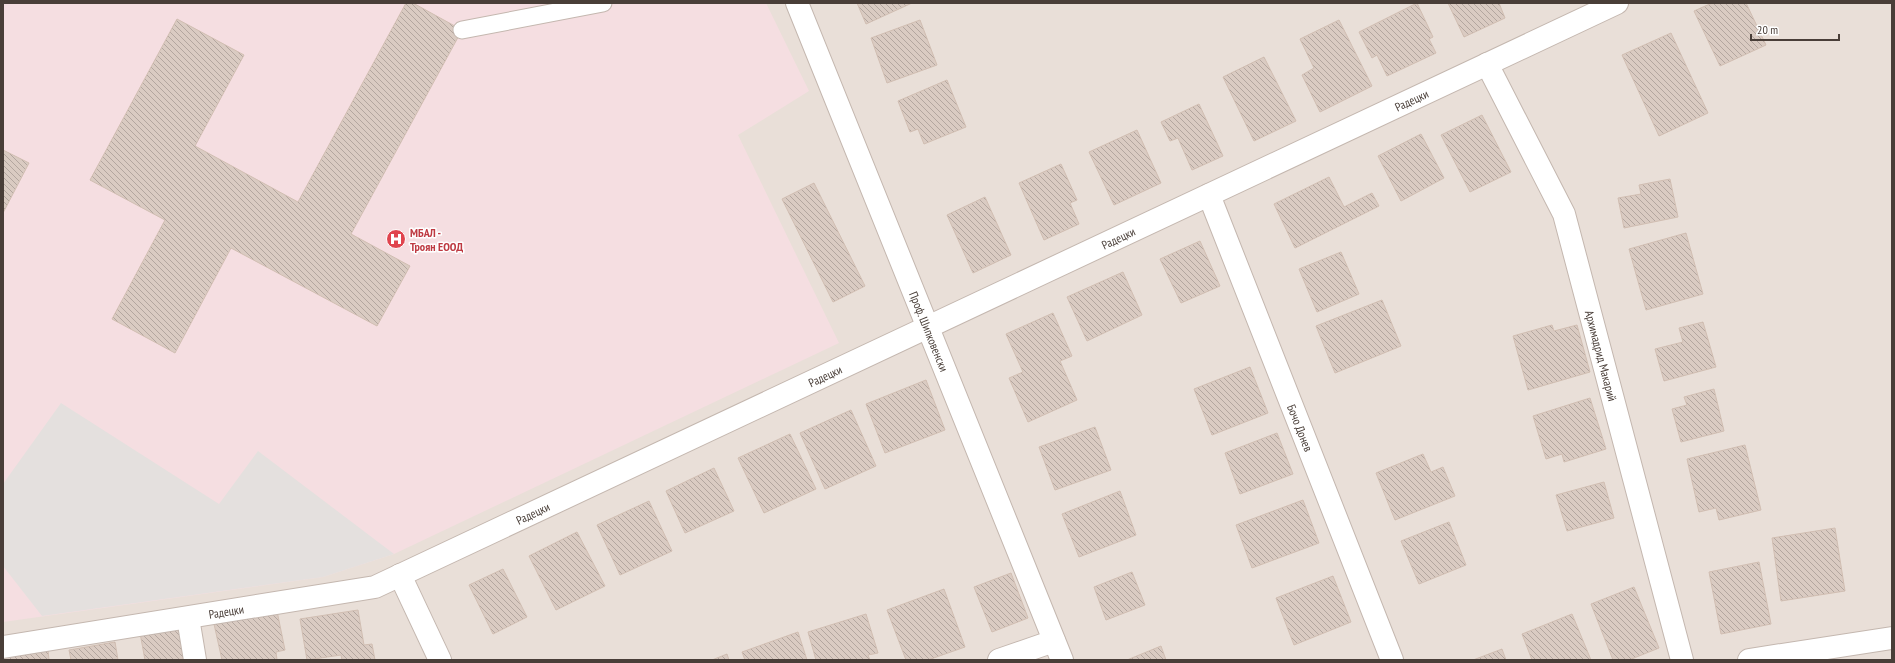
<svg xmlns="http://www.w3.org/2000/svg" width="1895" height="663" font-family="'PT Sans Narrow',sans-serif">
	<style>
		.residential { fill: #e9dfd8 }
		.medical { fill: #f5dee1 }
		.parking { fill: #e4e0de }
		.building { fill: url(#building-back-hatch); stroke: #d1beb2 }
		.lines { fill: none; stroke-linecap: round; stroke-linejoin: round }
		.service-casing { stroke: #c4b7af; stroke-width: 19 }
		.minor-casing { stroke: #c4b7af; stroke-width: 24 }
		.tertiary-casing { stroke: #c4b7af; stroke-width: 24 }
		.service { stroke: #fff; stroke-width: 17 }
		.minor { stroke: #fff; stroke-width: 22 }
		.tertiary { stroke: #fff; stroke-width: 22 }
		.labels { text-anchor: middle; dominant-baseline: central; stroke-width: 3; stroke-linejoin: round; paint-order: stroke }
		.street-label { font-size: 12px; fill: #493e38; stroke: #fff }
		.health-label { font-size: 12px; font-weight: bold; fill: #be3a42; stroke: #fff; text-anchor: start }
	</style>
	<defs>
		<pattern id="building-back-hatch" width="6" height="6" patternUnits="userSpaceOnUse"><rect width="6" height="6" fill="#dacbc2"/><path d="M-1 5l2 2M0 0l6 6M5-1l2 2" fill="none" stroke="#b3a69f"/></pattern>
	</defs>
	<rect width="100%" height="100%" fill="#f5efea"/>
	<rect class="residential" x="3" y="3" width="1889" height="657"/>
	<polygon class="medical" points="3,3 766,3 809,91 738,135 839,343 394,554 323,577 3,622"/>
	<polygon class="parking" points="61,403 219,504 258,451 394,554 323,577 42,616 3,566 3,484"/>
	<g class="building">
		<polygon points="406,3 413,3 462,30 351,234 410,266 377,326 231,248 175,353 112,319 165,220 90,180 177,19 244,55 195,146 298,202"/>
		<polygon points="857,3 912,3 866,24"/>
		<polygon points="1417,3 1433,37 1429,39 1436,53 1387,76 1377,55 1372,58 1359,32"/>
		<polygon points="1448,3 1499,3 1505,18 1464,37"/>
		<polygon points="1712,3 1746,3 1766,45 1720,66 1694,11"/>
		<polygon points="920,20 937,65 887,83 871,38"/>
		<polygon points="1339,20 1372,86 1320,112 1302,75 1314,68 1300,39"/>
		<polygon points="1671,33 1708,113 1659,136 1622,55"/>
		<polygon points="1264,57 1296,121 1254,141 1223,77"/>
		<polygon points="947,80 966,127 924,144 918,129 910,132 898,101"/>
		<polygon points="1199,104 1223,156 1192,170 1178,138 1170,141 1161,122"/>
		<polygon points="1482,115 1511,172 1470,192 1441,135"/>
		<polygon points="1137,130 1161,183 1114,205 1089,152"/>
		<polygon points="1421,134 1444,178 1401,201 1378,156"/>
		<polygon points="3,150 29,163 3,213"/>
		<polygon points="1061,164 1077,200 1070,203 1079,224 1044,240 1019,183"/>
		<polygon points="1329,177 1344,207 1372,193 1379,206 1295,248 1274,204"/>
		<polygon points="1670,179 1678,217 1624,228 1618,198 1641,194 1639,185"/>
		<polygon points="814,183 865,286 833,302 782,199"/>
		<polygon points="985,197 1011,255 973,273 947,215"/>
		<polygon points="1686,233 1703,294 1646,310 1629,249"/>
		<polygon points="1200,241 1220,286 1181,303 1160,259"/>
		<polygon points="1341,252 1359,294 1317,312 1299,269"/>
		<polygon points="1123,272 1142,315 1087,341 1067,297"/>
		<polygon points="1382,300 1401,346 1335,373 1316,326"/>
		<polygon points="1053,313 1072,356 1060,361 1077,400 1028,422 1009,378 1023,372 1006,334"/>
		<polygon points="1703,322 1716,367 1664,381 1655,349 1683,342 1679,328"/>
		<polygon points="1552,325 1554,331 1577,325 1590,372 1528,390 1513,336"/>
		<polygon points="1250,367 1268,413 1212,435 1194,389"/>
		<polygon points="926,380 945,430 885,453 866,404"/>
		<polygon points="1714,389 1724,431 1681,442 1672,409 1687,405 1684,397"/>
		<polygon points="1590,398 1606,449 1564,462 1562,454 1546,459 1533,416"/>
		<polygon points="851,410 876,466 825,489 800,433"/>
		<polygon points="1095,427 1111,470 1055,490 1039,447"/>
		<polygon points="1277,433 1293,474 1240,494 1225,453"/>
		<polygon points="790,434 816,489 764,513 738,458"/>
		<polygon points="1745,445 1761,510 1719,520 1716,508 1699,512 1687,459"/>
		<polygon points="1423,454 1431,472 1443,467 1455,496 1395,520 1376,473"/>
		<polygon points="714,468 734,511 685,533 666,491"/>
		<polygon points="1604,482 1614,518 1567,531 1556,495"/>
		<polygon points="1120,491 1136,535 1079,557 1062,514"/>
		<polygon points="1303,500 1319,543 1252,568 1236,525"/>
		<polygon points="649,501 672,551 620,575 597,525"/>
		<polygon points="1449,522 1466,565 1419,584 1401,541"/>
		<polygon points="1835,528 1845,591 1781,601 1772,538"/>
		<polygon points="577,532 605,586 556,610 529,556"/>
		<polygon points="1759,562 1771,624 1721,634 1709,572"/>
		<polygon points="503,569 527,617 493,634 469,585"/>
		<polygon points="1132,572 1145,605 1106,620 1094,587"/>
		<polygon points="1011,573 1028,618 992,632 974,587"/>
		<polygon points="1333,576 1351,622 1294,645 1276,598"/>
		<polygon points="1634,587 1659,648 1629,660 1613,660 1591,604"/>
		<polygon points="944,589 965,647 928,660 906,660 887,610"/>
		<polygon points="358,610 364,645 372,644 375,660 342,660 341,655 307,660 300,619"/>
		<polygon points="277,611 285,650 276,652 277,660 222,660 214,624"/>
		<polygon points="866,614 878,653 868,655 870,660 816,660 808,632"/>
		<polygon points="1572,614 1591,660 1532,660 1522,634"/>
		<polygon points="181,626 187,660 145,660 140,633"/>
		<polygon points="798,632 807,660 745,660 742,652"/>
		<polygon points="115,642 118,660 71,660 69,650"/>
		<polygon points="1161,646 1166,660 1127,660"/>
		<polygon points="1502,649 1506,660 1473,660"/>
		<polygon points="48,650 49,660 3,660 3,657"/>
		<polygon points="727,654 729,660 712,660"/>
	</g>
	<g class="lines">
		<defs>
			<polyline id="service" points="462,30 603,3"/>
			<g id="minor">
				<path id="s1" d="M797 3 1062 660"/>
				<path id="s2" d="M1487 64 1564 214 1682 660"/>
				<path id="s3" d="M1209 195 1392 660"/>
				<polyline points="400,575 440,660"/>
				<polyline points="188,618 195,660"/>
				<polyline points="999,660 1054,641"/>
				<polyline points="1749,660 1892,638"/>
			</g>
			<g id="tertiary">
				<path id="s4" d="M3 647 375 587 1617 3"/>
			</g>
		</defs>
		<use href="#service" class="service-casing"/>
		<use href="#minor" class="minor-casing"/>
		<use href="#tertiary" class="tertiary-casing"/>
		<use href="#service" class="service"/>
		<use href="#minor" class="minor"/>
		<use href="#tertiary" class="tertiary"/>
	</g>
	<defs>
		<symbol id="hospital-disc" viewBox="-11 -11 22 22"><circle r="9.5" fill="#e0444e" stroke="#fff"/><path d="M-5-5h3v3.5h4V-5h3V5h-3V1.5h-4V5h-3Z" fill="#fff"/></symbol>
	</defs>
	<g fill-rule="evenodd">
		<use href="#hospital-disc" x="385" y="228" width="22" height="22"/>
	</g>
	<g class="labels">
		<g class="street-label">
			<text stroke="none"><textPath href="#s4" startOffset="1522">Радецки</textPath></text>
			<text stroke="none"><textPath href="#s4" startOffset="1198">Радецки</textPath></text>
			<text stroke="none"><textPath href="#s1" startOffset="354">Проф. Шипковенски</textPath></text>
			<text stroke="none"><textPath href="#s2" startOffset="315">Архимадрид Макарий</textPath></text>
			<text stroke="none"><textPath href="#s4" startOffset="874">Радецки</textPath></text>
			<text stroke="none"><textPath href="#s3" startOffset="250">Бочо Донев</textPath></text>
			<text stroke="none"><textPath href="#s4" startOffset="551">Радецки</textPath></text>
			<text stroke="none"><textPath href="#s4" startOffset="226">Радецки</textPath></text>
		</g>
		<g class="health-label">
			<text x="410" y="232">МБАЛ -<tspan x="410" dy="14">Троян ЕООД</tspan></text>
		</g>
	</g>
	<rect width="1895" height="663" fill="none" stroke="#493e38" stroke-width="8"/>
	<path d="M1751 34v6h88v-6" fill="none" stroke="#493e38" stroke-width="2"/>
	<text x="1757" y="34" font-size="12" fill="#493e38" stroke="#ffffff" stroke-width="3" paint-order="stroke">20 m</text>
</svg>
